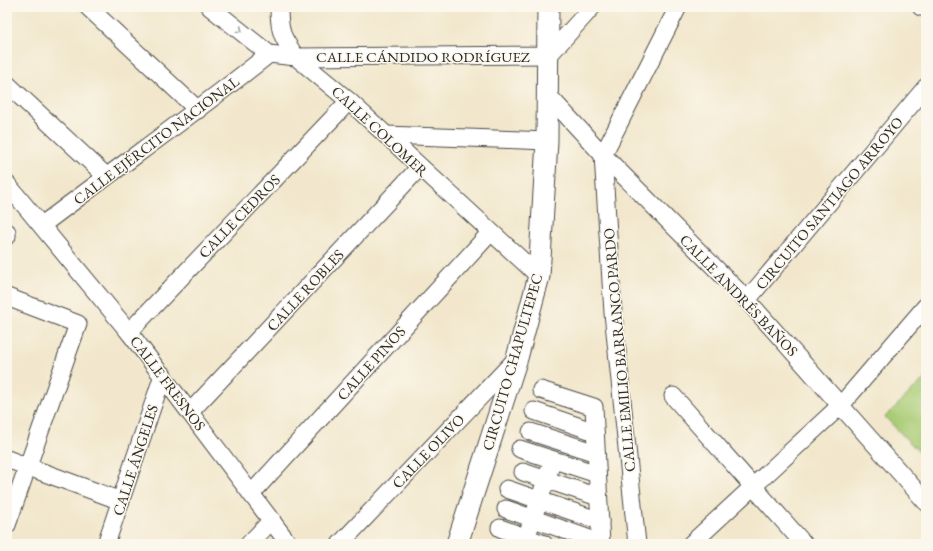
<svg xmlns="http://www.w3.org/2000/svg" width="933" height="551" font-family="'EB Garamond',serif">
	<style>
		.green { fill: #a9cc75; stroke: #6a7c50 }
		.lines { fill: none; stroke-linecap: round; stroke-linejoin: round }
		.minor-casing { stroke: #494743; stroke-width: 19 }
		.tertiary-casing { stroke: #494743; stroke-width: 23 }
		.minor { stroke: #fff; stroke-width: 17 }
		.tertiary { stroke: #fff; stroke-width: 21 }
		.oneway { stroke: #a0a0a0 }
		.labels { text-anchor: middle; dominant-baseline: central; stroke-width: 3; stroke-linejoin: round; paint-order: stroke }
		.street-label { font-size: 15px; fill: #2b2b2b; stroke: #fbf7ec }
	</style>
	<rect width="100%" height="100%" fill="#fbf7ec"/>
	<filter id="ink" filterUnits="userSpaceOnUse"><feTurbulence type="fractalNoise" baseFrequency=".025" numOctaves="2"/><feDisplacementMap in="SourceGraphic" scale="8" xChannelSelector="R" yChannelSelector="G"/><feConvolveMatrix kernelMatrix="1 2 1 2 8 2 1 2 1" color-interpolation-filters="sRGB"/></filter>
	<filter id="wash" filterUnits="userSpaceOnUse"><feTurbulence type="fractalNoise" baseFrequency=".012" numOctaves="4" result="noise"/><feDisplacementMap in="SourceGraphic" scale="16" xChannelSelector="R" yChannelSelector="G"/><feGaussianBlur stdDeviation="0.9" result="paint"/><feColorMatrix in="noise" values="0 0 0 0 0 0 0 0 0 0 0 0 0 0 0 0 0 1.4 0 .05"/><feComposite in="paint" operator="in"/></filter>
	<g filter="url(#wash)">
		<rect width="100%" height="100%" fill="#f2e7cc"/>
		<polygon class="green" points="926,377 926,459 885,417"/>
	</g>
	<g filter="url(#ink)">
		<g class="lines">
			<defs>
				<g id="minor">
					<polyline points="88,7 198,110"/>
					<polyline points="210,7 269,54 296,57 349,101 539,276"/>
					<path d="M279 7C279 32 282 37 296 57L549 55 592 7"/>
					<polyline points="921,7 926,8"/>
					<polyline points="7,84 106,176"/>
					<polyline points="546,93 603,155 747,300 926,502"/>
					<polyline points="386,135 547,141"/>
					<polyline points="7,184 129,332 289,544"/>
					<path d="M42 225C117 168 195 113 269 54"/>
					<polyline points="7,232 7,236"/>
					<polyline points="7,297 78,324 7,525"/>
					<polyline points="747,300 926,87"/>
					<polyline points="129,332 349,101"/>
					<polyline points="541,390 594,407 601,544"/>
					<polyline points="673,396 804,544"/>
					<polyline points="534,411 595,432"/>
					<polyline points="190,412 419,168"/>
					<polyline points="531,432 596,453"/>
					<polyline points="520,449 597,474"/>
					<polyline points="7,459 121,501"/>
					<polyline points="523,472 598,497"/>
					<polyline points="507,489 600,521"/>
					<polyline points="251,494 490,233"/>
					<polyline points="506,509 601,543"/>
					<polyline points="500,528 544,544"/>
					<polyline points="106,544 163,375"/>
					<polyline points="249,544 272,520"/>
					<polyline points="340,544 516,359"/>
					<polyline points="524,544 553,460"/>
					<polyline points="637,544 613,313 603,155 678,7"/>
					<polyline points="691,544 841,405 926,306"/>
				</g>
				<polyline id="tertiary" points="457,544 517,358 539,276 547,141 548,7"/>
			</defs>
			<use href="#minor" class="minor-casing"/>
			<use href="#tertiary" class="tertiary-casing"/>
			<use href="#minor" class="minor"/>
			<use href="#tertiary" class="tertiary"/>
		</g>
		<defs><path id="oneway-chevron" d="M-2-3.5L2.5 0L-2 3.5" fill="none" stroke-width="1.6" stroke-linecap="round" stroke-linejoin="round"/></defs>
		<use class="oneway" href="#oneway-chevron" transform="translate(240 30) rotate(39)"/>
	</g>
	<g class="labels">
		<g class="street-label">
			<text x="423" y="56">CALLE CÁNDIDO RODRÍGUEZ</text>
			<text transform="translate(380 131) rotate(43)">CALLE COLOMER</text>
			<text transform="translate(156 140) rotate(-37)">CALLE EJÉRCITO NACIONAL</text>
			<text transform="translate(829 203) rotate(-50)">CIRCUITO SANTIAGO ARROYO</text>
			<text transform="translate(239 216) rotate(-46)">CALLE CEDROS</text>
			<text transform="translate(305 290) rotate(-47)">CALLE ROBLES</text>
			<text transform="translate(739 295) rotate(46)">CALLE ANDRÉS BAÑOS</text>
			<text transform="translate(619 350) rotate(-95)">CALLE EMILIO BARRANCO PARDO</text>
			<text transform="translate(512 362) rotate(-74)">CIRCUITO CHAPULTEPEC</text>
			<text transform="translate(371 363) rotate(-48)">CALLE PINOS</text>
			<text transform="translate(168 383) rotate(53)">CALLE FRESNOS</text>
			<text transform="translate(428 451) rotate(-46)">CALLE OLIVO</text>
			<text transform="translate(135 460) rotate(-72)">CALLE ÁNGELES</text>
		</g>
	</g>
	<rect width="933" height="551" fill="none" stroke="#fbf7ec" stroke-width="24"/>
</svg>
